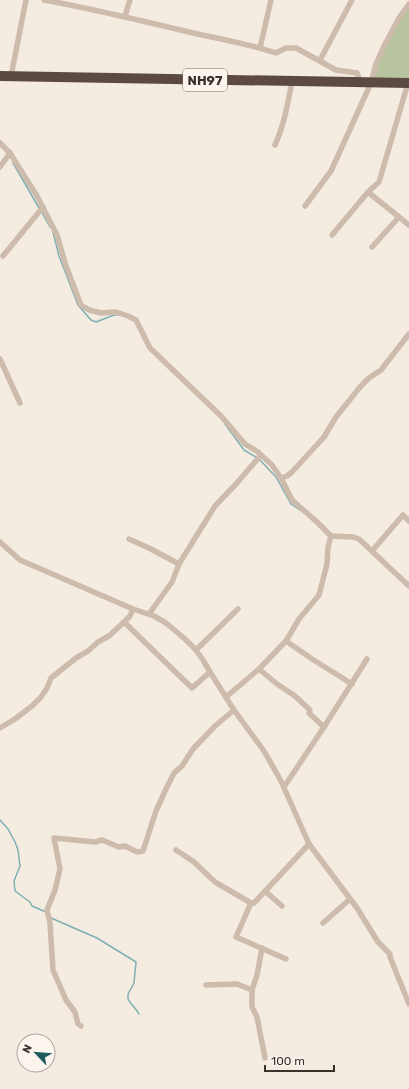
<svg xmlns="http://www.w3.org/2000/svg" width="409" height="1089" font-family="Rubik,sans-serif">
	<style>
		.green { fill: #b8c4a0 }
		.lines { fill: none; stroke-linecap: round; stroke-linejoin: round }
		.stream { stroke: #7fb0b2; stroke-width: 1.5 }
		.street { stroke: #cdbbac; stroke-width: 5.5 }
		.highway { stroke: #5c4a42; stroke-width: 10 }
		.labels { text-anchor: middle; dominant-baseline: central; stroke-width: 3; stroke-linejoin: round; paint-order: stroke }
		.shield { fill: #fbf5ee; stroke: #756b66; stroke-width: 1 }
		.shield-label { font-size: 13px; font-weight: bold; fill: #3b302b }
	</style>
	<rect width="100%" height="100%" fill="#f4ebe1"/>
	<path class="green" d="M409 6V82H372C381 55 393 29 409 6Z"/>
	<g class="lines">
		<g class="stream">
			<polyline points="13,163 39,208"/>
			<polyline points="41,211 50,227"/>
			<polyline points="53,232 59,256 78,305 91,320 96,322 114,315 118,315"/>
			<polyline points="225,424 244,450 256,457"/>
			<polyline points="259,459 276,477 291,504 300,510"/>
			<polyline points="0,820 8,829 15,842 18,850 20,866 14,881 15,891 30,902 32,906 46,912"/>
			<path d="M51 918 97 938 136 962 134 983 128 994V999C131 1005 136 1008 139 1014"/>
		</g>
		<g class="street">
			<path d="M44 0C94 9 143 21 193 33 220 39 249 44 276 53L286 48H296L336 70 357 73 361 83"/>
			<polyline points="125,16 130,0"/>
			<polyline points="260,48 271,0"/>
			<polyline points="320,60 352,0"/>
			<polyline points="11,76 26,0"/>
			<polyline points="0,143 10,153 37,196 57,235 66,266 81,305 89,310 101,313 116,312 128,316 136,320 150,348 221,416 245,444 258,452 261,455 272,465 281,478 292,500 317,522 331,536 353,537 359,539 409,586"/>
			<path d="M275 145C284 125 288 103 292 81"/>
			<polyline points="0,167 10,153"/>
			<polyline points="368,192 409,225"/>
			<polyline points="305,206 331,171 371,83 376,64 384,46 399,18 409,4"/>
			<polyline points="332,235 368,192 379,182 408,83"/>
			<polyline points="372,247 399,217"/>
			<polyline points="3,256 43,207"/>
			<polyline points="0,359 20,403"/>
			<polyline points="281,478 287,476 292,472 324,437 336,417 360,387 369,378 381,370 409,334"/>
			<polyline points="129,539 149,548 179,564"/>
			<polyline points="0,542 20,560 133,609 154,616 166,623 185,639 196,650 203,660 210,672 234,710 264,751 281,781 309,844 357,908 378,942 390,954 390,957 409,1004"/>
			<polyline points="372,551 403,515 409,521"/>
			<polyline points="149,614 172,582 179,564 215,506 236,484 261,455"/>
			<polyline points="124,622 192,688 210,672"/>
			<polyline points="286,641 312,659 352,684"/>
			<polyline points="196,650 238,609"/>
			<polyline points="259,669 277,684 295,696 310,710 309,713 324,727"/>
			<polyline points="226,697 259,669 286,641 299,619 319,595 327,564 328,547 331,536"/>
			<polyline points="0,728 15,719 32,706 41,697 47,688 51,678 76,658 88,651 98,642 109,636 124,622 130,616 133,609"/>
			<polyline points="284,787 324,727 367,659"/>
			<polyline points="176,850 194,862 215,882 251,903"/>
			<polyline points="265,891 282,906"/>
			<polyline points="323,923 350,899"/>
			<polyline points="286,959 236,937 251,903 254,903 309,844"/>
			<polyline points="206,985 237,984 252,990 252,1007 257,1017 265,1058"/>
			<polyline points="252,990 257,975 262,948"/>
			<polyline points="81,1026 78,1024 75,1012 66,1000 53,970 50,923 47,910 55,890 60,869 54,838 95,842 102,840 119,847 125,846 137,852 143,851 156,811 165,791 174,773 182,766 193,749 215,726 234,710"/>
		</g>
		<polyline class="highway" points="0,76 409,83"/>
	</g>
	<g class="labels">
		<rect class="shield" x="183" y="69" width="44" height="22" rx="3"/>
		<g class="shield-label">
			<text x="205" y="80">NH97</text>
		</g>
	</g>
	<g transform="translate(36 1053) rotate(296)"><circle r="19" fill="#fbf5ee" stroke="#aea6a0"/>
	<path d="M0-3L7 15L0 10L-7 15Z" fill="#1f5a5e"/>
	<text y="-6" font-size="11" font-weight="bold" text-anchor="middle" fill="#3b302b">N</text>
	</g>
	<path d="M265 1065v6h69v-6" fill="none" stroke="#3b302b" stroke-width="2"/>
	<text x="271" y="1065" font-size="12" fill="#3b302b" stroke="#fbf5ee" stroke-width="3" paint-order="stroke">100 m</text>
</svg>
